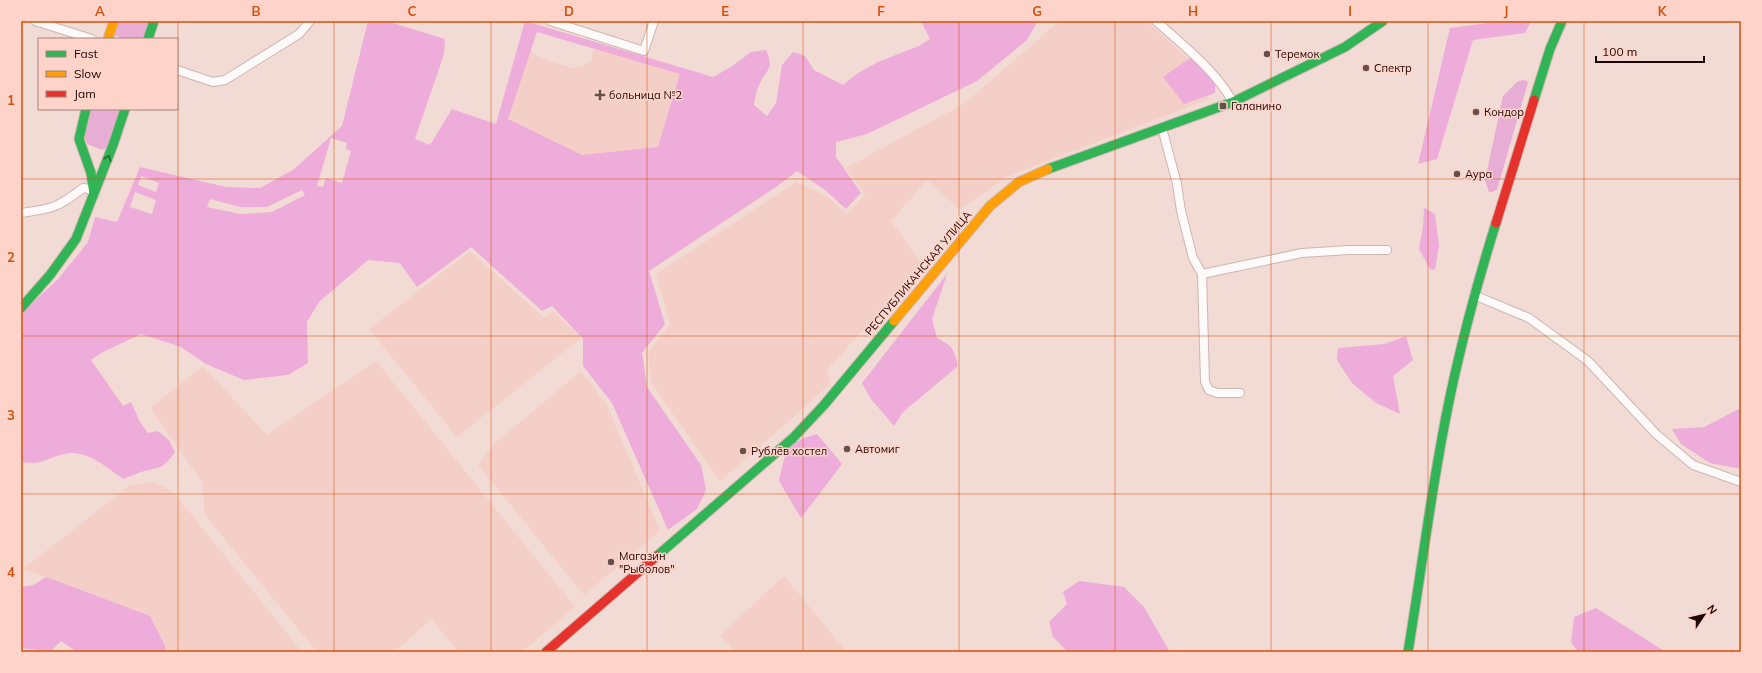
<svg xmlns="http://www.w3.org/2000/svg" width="1762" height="673" font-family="Mulish,sans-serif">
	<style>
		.built { fill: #f4cfc7 }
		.green { fill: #e8add5 }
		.forest { fill: #edacd9; fill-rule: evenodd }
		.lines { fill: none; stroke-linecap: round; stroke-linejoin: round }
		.street-casing { stroke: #cdb6b0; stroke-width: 10 }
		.fast-casing { stroke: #cdb6b0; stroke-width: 11 }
		.slow-casing { stroke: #cdb6b0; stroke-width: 11 }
		.jam-casing { stroke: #cdb6b0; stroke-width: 11 }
		.street { stroke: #fdfaf9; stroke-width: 8 }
		.fast { stroke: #30b455; stroke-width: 9 }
		.slow { stroke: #ff9f0a; stroke-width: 9 }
		.jam { stroke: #e5322d; stroke-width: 9 }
		.oneway { stroke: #276530 }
		.grid { fill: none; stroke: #d4510b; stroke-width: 1; stroke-opacity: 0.55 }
		.poi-dot { fill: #67504c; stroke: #fed3c9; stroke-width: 1.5 }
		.labels { text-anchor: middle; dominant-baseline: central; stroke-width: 3; stroke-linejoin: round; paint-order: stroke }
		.poi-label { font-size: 11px; fill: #1c0503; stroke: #fed3c9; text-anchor: start }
		.street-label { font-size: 11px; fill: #1c0503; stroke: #fed3c9 }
		.neatline { fill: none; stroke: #d4510b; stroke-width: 1.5 }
		.grid-label { font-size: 13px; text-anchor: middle; font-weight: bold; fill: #d4510b }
	</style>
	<rect width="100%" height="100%" fill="#f2dbd5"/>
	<g class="built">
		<polygon points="1059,21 1146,21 1193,63 1209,99 1008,176 960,210 927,180 891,221 922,264 827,370 831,383 774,434 720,481 652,384 648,353 670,324 656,274 796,182 825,195 847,214 865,195 846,168 965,103"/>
		<polygon points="520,42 538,57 572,68 582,66 591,61 593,51 598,46 694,77 658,154 562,168 499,113"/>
		<polygon points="470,251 544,318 553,311 581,338 457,437 369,329"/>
		<polygon points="376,361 575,607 522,652 459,652 431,619 395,652 317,652 205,515 202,482 150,408 203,366 267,435"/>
		<polygon points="581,371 607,405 660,531 584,595 478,465 494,444"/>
		<polygon points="154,482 174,493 302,652 165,652 165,646 150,616 23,569 129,486"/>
		<polygon points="784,576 847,652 736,652 720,635"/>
	</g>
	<g class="green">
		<polygon points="118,21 150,21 145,39 126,39 113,35"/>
		<polygon points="1524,80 1528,82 1497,190 1492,192 1489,192 1485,180 1503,96 1518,81"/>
		<polygon points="91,109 121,109 109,146 102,150 87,144 83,134"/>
	</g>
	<g class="forest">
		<path d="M368 21H386L445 39 444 54 415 139 430 145 452 109 496 124 525 21 713 77 731 67 751 52 766 50C775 69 766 70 759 85 756 91 755 99 754 105L767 116 776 103 782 65 793 52 805 56 814 70 843 85 858 73 878 62 919 46 930 39 921 21H1038L1027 40 977 81 867 134 836 142V157L861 193 846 209 825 190 797 171 776 187 649 271 665 324 642 353 647 387 701 465 706 490 697 509 668 530 612 403 583 366V339L552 306 542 311 471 247 417 287 400 263 368 260 319 302 307 322 308 363 288 375 244 380 206 364 181 347 141 334 101 353 91 360 123 406 131 402 140 422 148 433 158 431 169 440 175 452C161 471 162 466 141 472 135 474 129 477 123 479 104 466 85 447 60 455 42 460 42 465 21 462V314L59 278 88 242 95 217 117 222 140 167 226 187 260 188 293 170 342 126ZM537 32 680 74 658 147 582 155 508 119ZM331 138 347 143 346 149 351 151 342 183 326 178 323 187 317 186ZM141 176 159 183 156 192 138 185ZM302 190 305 195 272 212 240 214 207 207 210 199 240 207H267ZM135 192 156 200 152 214 130 207Z"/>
		<polygon points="1504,21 1531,21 1525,33 1473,40 1437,159 1418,164 1450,28"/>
		<polygon points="1193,56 1215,81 1215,93 1184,104 1163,77"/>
		<polygon points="1424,208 1435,214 1439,246 1435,270 1430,269 1419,249 1423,226"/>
		<path d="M947 274 932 319 937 338C954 347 953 348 958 366L903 412 894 426 871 399 862 383Z"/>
		<polygon points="1406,336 1413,360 1393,376 1400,414 1376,403 1352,383 1337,360 1338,348 1385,344"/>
		<polygon points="1741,408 1741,469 1710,463 1681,444 1672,429 1704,427"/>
		<path d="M817 434 842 464 801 518 779 481C786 451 785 443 817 434Z"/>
		<polygon points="46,577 150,616 165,646 165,652 77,652 61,641 51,651 21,648 21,587 34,585"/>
		<polygon points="1079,581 1124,587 1144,607 1170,652 1068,652 1053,637 1049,622 1067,604 1063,592"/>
		<polygon points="1596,608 1666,652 1578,652 1571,642 1574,617"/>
	</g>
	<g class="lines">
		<defs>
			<g id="street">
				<polyline points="35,21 92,39"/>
				<polyline points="550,21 644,51 654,21"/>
				<path d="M1156 21C1184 46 1214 69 1233 102"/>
				<polyline points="177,70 213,82 225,80 299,34 310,21"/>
				<polyline points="1162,128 1177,184 1181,211 1193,258 1202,274 1205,382 1209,390 1217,393 1240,393"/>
				<path d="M21 213C52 209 59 207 83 188L89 189 95 194"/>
				<polyline points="1202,274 1302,253 1349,250 1387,250"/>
				<polyline points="1474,295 1529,318 1588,361 1656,434 1693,465 1741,482"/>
			</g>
			<g id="fast">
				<polyline points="148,39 154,21"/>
				<polyline points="1534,100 1550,49 1562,21"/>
				<polyline points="86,109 79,139 91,173 94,194"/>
				<polyline points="1048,169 1233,102 1345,47 1383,21"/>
				<polyline points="21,308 50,275 76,239 113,145 125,109"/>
				<polyline points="657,556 793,438 824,405 894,321"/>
				<path d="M1408 652C1423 561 1434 468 1454 378 1466 325 1480 274 1496 223"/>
			</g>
			<g id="slow">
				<polyline points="108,39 114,21"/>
				<polyline points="894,321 990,206 1019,182 1048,169"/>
			</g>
			<g id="jam">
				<polyline points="1496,223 1534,100"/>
				<polyline points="546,652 657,556"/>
			</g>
		</defs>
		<use href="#street" class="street-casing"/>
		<use href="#fast" class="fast-casing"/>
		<use href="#slow" class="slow-casing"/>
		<use href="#jam" class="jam-casing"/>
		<use href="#street" class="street"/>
		<use href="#fast" class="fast"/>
		<use href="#slow" class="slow"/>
		<use href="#jam" class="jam"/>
	</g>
	<defs><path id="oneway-chevron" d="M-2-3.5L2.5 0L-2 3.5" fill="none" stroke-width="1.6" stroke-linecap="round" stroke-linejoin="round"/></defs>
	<use class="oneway" href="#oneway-chevron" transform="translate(108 158) rotate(-69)"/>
	<path class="grid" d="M178 21V652M334 21V652M491 21V652M647 21V652M803 21V652M959 21V652M1115 21V652M1271 21V652M1428 21V652M1584 21V652M21 179H1741M21 336H1741M21 494H1741"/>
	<g class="poi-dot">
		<circle cx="1267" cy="54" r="4"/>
		<circle cx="1366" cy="68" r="4"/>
		<path d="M598 89h4v4h4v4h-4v4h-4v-4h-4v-4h4z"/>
		<rect x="1219" y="102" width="8" height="8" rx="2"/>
		<circle cx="1476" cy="112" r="4"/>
		<circle cx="1457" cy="174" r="4"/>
		<circle cx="847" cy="449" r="4"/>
		<circle cx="743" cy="451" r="4"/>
		<circle cx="611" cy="562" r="4"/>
	</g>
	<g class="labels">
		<g class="poi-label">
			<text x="1275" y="54">Теремок</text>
			<text x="1374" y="68">Спектр</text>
			<text x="609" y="95">больница №2</text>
			<text x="1231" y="106">Галанино</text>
			<text x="1484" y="112">Кондор</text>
			<text x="1465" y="174">Аура</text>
			<text x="855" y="449">Автомиг</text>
			<text x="751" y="451">Рублёв хостел</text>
			<text x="619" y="556">Магазин<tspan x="619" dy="13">"Рыболов"</tspan></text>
		</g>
		<g class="street-label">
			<text transform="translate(918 273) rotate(-50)">РЕСПУБЛИКАНСКАЯ УЛИЦА</text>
		</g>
	</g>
	<rect width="1762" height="673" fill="none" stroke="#fed3c9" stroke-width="44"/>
	<rect x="38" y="38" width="140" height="72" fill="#fed3c9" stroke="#a4817a"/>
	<rect x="46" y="51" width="20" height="6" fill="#30b455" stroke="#a4817a"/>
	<text x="74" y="58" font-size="12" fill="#1c0503">Fast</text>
	<rect x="46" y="71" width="20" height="6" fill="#ff9f0a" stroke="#a4817a"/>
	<text x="74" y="78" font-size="12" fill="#1c0503">Slow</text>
	<rect x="46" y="91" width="20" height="6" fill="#e5322d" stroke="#a4817a"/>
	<text x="74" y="98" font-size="12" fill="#1c0503">Jam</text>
	<g transform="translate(1704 615) rotate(55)" stroke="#fed3c9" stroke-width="3" paint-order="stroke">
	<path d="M0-3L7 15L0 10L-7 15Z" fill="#1c0503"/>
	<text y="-6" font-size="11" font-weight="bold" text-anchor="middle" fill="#1c0503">N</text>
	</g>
	<path d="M1596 56v6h108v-6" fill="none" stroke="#1c0503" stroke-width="2"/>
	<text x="1602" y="56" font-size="12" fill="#1c0503" stroke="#fed3c9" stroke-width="3" paint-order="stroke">100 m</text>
	<rect x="22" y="22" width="1718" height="629" class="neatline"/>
	<g class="grid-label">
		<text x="100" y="16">A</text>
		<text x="256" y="16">B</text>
		<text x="412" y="16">C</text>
		<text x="569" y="16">D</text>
		<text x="725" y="16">E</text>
		<text x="881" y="16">F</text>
		<text x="1037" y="16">G</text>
		<text x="1193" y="16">H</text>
		<text x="1350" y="16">I</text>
		<text x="1506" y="16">J</text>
		<text x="1662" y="16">K</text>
		<text x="11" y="105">1</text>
		<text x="11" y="262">2</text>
		<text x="11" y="420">3</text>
		<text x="11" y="577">4</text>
	</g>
</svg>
